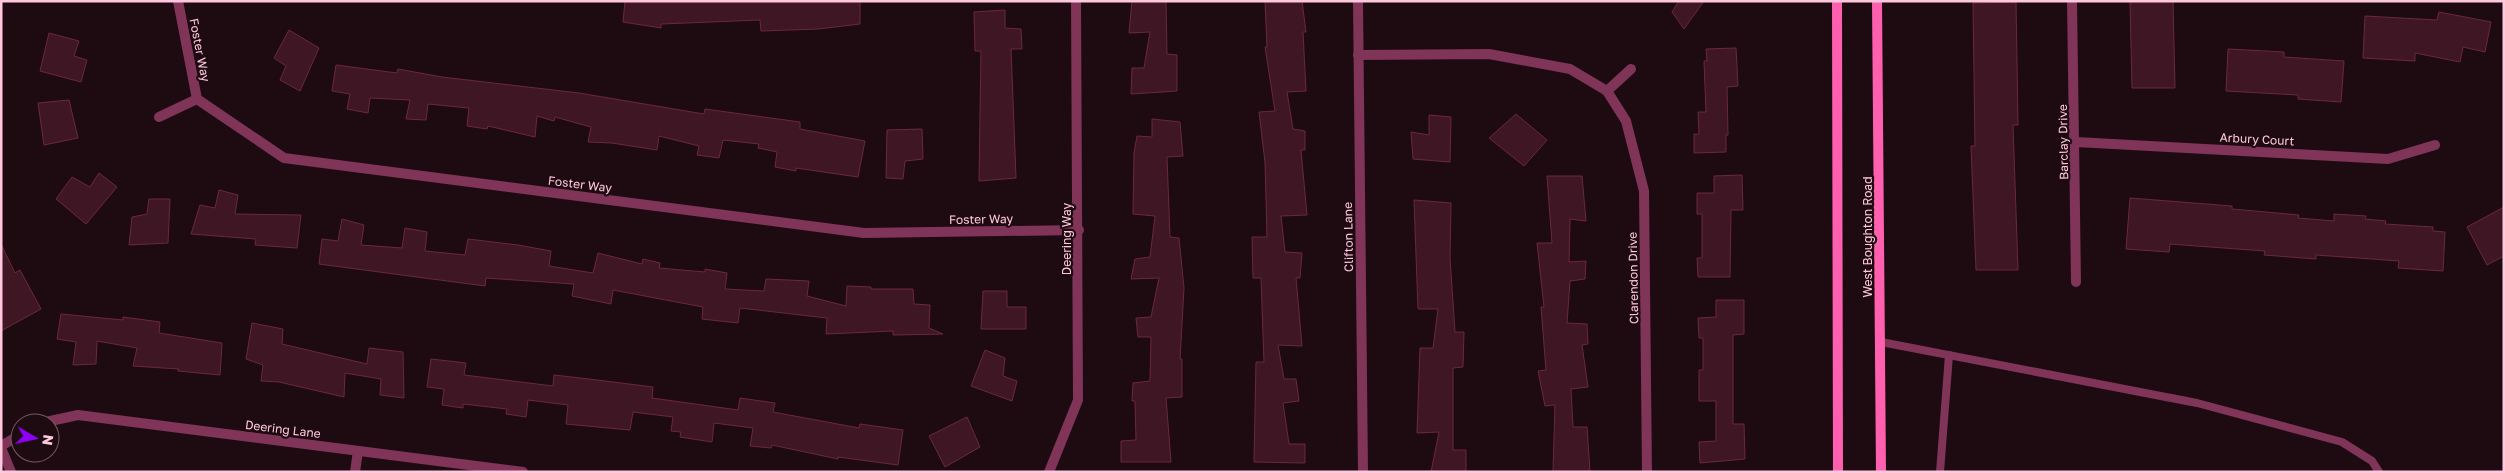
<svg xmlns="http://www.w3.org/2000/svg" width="2505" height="473" font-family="'Golos Text',sans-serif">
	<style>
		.building { fill: #3f1624; stroke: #6c273e }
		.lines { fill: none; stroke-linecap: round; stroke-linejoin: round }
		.lane { stroke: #7f3458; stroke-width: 8 }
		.street { stroke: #7f3458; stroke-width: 10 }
		.secondary { stroke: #ff5faf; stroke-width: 10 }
		.labels { text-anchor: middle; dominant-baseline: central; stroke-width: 4.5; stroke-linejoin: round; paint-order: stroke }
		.street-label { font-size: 12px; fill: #ffc8de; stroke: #1e0b12 }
	</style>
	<rect width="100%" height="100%" fill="#1e0b12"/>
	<g class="building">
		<polygon points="625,1 860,1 860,24 818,29 761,31 760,20 661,24 661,28 623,22"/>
		<polygon points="1132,1 1166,1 1167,54 1177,55 1177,91 1131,94 1132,68 1144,68 1150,32 1129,33"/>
		<polygon points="1265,1 1302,1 1306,32 1303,32 1306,91 1287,92 1293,129 1305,131 1305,150 1301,150 1307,215 1281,216 1285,252 1302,253 1300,278 1296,278 1302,346 1278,345 1284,379 1296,379 1299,401 1283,403 1289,444 1305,444 1305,463 1254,462 1256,362 1264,362 1261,278 1253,278 1252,237 1267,237 1265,162 1259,112 1275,111 1265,47 1267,47"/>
		<polygon points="1679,1 1704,1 1684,29 1672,12"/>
		<polygon points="2130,1 2173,1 2175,88 2132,88"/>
		<polygon points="2016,2 2018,125 2013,125 2018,270 1976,270 1971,146 1975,146 1973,3"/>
		<polygon points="1005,10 1005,28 1021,29 1022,49 1011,49 1016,178 979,181 981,51 975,51 974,12"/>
		<polygon points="2439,12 2491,22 2485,52 2463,47 2460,62 2415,53 2415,61 2363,58 2365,16 2437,20"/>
		<polygon points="289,30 319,48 300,91 280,80 286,66 274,58"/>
		<polygon points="49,33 79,41 74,56 87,60 81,82 40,71"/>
		<polygon points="1736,48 1738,86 1727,87 1728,135 1726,135 1726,152 1694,153 1694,134 1699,134 1698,112 1706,112 1704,61 1707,61 1706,49"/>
		<polygon points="2228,49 2284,52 2284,57 2344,61 2341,102 2298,99 2298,95 2226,91"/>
		<polygon points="336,65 397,73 398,69 442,77 579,93 704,114 705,109 800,122 800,129 865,141 858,177 796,168 796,171 775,167 777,152 758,148 759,144 723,140 719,158 697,155 699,146 659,136 657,150 612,143 588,142 591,127 555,117 554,121 537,116 535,137 488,126 487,129 467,126 469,108 428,104 426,120 406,119 410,100 370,98 368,113 347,109 350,94 332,91"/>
		<polygon points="69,100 78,138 44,145 38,103"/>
		<polygon points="1516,114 1547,140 1524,166 1489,138"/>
		<polygon points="1429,115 1451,117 1450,162 1413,159 1411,132 1429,135"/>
		<polygon points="1152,119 1180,122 1183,156 1167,157 1170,237 1179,238 1184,288 1180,359 1182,359 1182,397 1166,398 1171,462 1121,462 1121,441 1136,440 1135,401 1132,401 1133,383 1150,381 1151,337 1138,337 1136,318 1151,317 1159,278 1131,279 1135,259 1150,257 1155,216 1133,214 1134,153 1137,136 1152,137"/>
		<polygon points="922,129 923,159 905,161 903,179 886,178 887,130"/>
		<polygon points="99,173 117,187 86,224 56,199 72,177 90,187"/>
		<polygon points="1742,175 1743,210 1731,210 1730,277 1698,277 1697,258 1702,258 1702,214 1697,214 1697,193 1714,193 1714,176"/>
		<polygon points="1547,176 1582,176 1586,221 1570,219 1569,262 1586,261 1585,279 1570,281 1567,323 1587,324 1588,344 1582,345 1588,387 1571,389 1573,427 1587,427 1590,472 1553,472 1555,405 1545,406 1538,371 1546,370 1541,307 1544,307 1537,243 1552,243"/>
		<polygon points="219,190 238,195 235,214 301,215 297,248 255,245 256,239 191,234 200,205 215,208"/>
		<polygon points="2130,198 2232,206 2232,209 2299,215 2298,218 2334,221 2334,214 2366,216 2365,219 2386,221 2385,224 2433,227 2433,231 2445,232 2443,271 2398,268 2399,261 2316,255 2316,259 2264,255 2265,251 2170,244 2169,252 2126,249"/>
		<polygon points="149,199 170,199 168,243 129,245 132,217 147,214"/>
		<polygon points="1414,200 1451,203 1450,258 1455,332 1464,332 1463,367 1453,368 1453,450 1466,450 1466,472 1431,472 1439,432 1417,433 1420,348 1433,348 1438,309 1418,309"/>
		<polygon points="2504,207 2504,256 2487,265 2467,227"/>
		<polygon points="342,219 364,225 361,245 402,248 405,228 427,232 425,251 465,255 468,239 518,245 551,251 549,266 593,273 598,253 642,264 643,259 660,263 659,268 705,272 705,269 727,273 725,289 764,291 766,279 809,281 807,296 846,306 847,286 871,287 871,289 913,289 914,304 930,305 929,328 943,334 893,335 893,331 826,334 827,318 740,308 738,323 702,319 703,307 613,290 611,304 572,296 574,284 486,278 485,286 319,264 322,239 338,241"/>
		<polygon points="1,244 15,273 20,270 41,309 1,331"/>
		<polygon points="983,291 1007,291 1007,307 1026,307 1026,329 981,329"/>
		<polygon points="1716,300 1744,300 1744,334 1733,335 1733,424 1744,424 1745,459 1700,463 1699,442 1716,441 1716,401 1699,401 1699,370 1703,370 1703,338 1699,338 1698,318 1716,317"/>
		<polygon points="61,314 123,320 123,317 160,322 159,333 222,343 220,375 178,371 179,369 133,366 137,348 97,341 96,364 73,365 76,342 57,339"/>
		<polygon points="252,323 283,329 282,344 367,364 369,348 403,352 404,398 380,395 381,379 345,373 344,397 279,382 261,381 263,365 246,359"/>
		<polygon points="985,350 1005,358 1003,376 1017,381 1012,401 971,386"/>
		<polygon points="431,359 466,363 464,375 553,386 554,375 589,379 653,387 652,398 738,410 740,398 775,403 773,412 859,428 860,424 903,430 898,465 838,457 838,459 772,445 771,448 750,446 753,428 714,423 712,442 680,437 681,432 671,431 673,417 633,412 630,430 566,424 568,405 528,400 526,417 506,414 507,409 463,404 463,408 442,405 444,389 427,387"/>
		<polygon points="967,417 980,447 945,467 929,436"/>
	</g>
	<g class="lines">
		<g class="lane">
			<polyline points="1881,342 2197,403 2342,442 2372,461 2379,472"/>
			<polyline points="1940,472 1949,355"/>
		</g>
		<g class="street">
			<polyline points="178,1 197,99 284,158 864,233 1079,230"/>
			<polyline points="1358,1 1363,472"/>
			<polyline points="2072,1 2076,282"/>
			<polyline points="1358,55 1489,54 1570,69 1607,91 1626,121 1644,191 1647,472"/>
			<polyline points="1607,91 1631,69"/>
			<polyline points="159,117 197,99"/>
			<polyline points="2076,142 2388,159 2435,145"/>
			<polyline points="41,423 78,415 523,472"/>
			<polyline points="1,446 20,435"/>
			<polyline points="1,448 11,472"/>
			<polyline points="355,472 358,451"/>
			<polyline points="1049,472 1078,400 1076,1"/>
		</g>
		<g class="secondary">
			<polyline points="1837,1 1838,472"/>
			<polyline points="1877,1 1881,472"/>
		</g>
	</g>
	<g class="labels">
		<g class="street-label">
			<text transform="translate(200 50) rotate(79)">Foster Way</text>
			<text transform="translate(2257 139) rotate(3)">Arbury Court</text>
			<text transform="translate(2063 142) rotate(-91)">Barclay Drive</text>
			<text transform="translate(580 184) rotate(7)">Foster Way</text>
			<text transform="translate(981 219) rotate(-1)">Foster Way</text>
			<text transform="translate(1348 237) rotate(-91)">Clifton Lane</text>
			<text transform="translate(1867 237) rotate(-90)">West Boughton Road</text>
			<text transform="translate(1066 239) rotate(-90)">Deering Way</text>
			<text transform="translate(1633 278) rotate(-91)">Clarendon Drive</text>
			<text transform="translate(283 429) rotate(7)">Deering Lane</text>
		</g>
	</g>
	<rect width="2505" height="473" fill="none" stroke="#ffc8de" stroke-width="5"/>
	<g transform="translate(35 438) rotate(99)"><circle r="24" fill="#1e0b12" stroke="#785764"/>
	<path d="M0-4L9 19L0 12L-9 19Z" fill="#8c00f3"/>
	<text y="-8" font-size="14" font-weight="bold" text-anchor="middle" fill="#ffc8de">N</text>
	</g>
</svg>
